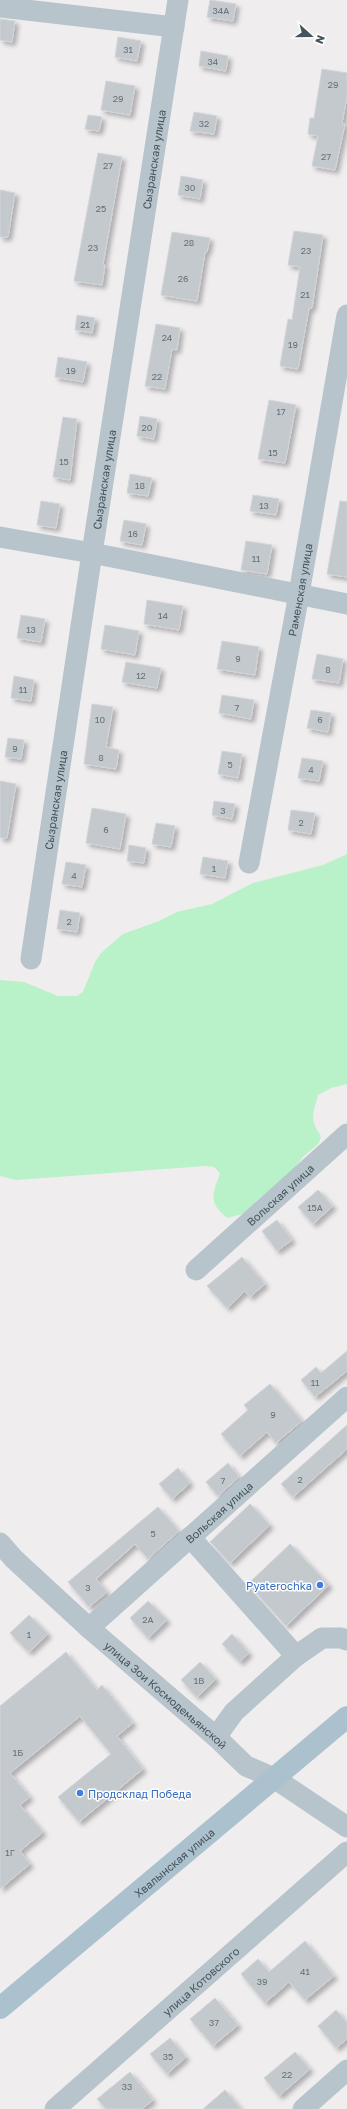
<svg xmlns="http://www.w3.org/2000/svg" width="347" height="2109" font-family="'Golos Text',sans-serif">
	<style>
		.green { fill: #b9f1c9 }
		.building { fill: #c4c9ce; stroke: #d1d4da; filter: url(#shadow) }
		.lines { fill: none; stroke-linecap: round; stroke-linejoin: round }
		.minor { stroke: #b8c4cc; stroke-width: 21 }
		.major { stroke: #acc1ce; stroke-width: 22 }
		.shop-dot { fill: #3f7fe0; stroke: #fff; stroke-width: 1.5 }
		.labels { text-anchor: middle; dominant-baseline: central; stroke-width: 3; stroke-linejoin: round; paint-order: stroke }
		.number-label { font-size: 9px; fill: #657078 }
		.street-label { font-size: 11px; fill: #45535c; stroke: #fff }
		.shop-label { font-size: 11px; fill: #366cbe; stroke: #fff; text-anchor: end }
	</style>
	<defs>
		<filter id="shadow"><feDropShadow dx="3.5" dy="3.5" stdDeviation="2" flood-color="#0004"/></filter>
	</defs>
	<rect width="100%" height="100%" fill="#f0edee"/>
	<path class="green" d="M347 854V1084L331 1088 318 1095C313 1114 309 1119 321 1136L319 1143 303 1157 290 1174 256 1210 228 1218C207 1203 213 1194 220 1173L214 1167 205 1166 16 1180 0 1176V980L24 982 58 996H77L83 992 95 962 101 953 123 934 159 921 177 912 212 904 253 883 323 865Z"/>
	<g class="building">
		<polygon points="210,0 236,4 233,21 207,17"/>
		<polygon points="0,19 15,21 12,42 0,40"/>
		<polygon points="118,37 141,41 137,61 115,57"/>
		<polygon points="201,51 228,56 226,71 199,66"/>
		<polygon points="322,69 347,73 347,96 342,123 345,124 335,170 312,166 318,136 308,134 310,118 314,118"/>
		<polygon points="106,81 135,86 130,115 101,110"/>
		<polygon points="194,112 217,116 214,134 190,131"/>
		<polygon points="88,115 102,117 99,131 85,129"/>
		<polygon points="98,153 122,157 103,264 105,265 102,285 74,281"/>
		<polygon points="181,176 203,180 200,199 178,195"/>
		<polygon points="0,190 15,193 8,237 0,237"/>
		<polygon points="294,231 323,235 312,308 309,308 298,369 280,366 288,319 292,320 300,267 288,265"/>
		<polygon points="172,232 210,238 207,252 205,252 197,301 161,295"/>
		<polygon points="77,315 95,318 92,333 75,330"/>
		<polygon points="156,324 180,328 177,350 172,349 165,389 145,386"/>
		<polygon points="58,357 87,362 83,382 55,377"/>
		<polygon points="269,400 296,405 285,463 258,459"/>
		<polygon points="140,416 157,419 154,439 137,436"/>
		<polygon points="63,417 77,419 70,480 53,477"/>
		<polygon points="130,474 152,478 148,496 127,493"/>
		<polygon points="253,495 279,499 276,515 250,511"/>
		<polygon points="41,501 60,504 56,528 37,525"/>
		<polygon points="340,501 347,502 347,577 327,574"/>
		<polygon points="124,520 146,524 142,545 120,541"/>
		<polygon points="246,541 272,545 267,574 241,570"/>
		<polygon points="147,600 183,606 179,630 144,624"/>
		<polygon points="21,615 45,619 41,642 17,638"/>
		<polygon points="105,625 139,631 135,655 101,649"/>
		<polygon points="222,641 259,647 255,675 217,669"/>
		<polygon points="317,654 343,659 339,683 312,679"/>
		<polygon points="126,662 161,668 157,688 122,682"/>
		<polygon points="14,676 34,680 31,701 11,698"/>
		<polygon points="222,695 254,700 251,719 219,713"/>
		<polygon points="92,704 113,707 106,747 119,750 116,769 84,764"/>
		<polygon points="311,710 331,713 328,732 307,728"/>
		<polygon points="8,738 24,740 21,759 5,757"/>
		<polygon points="222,751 242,754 238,778 218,774"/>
		<polygon points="302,758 323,761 319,781 298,778"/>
		<polygon points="0,781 16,784 7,838 0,838"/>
		<polygon points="214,801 235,804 232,819 212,815"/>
		<polygon points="92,808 126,814 120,849 86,843"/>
		<polygon points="291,810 315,813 311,834 288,830"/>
		<polygon points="156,823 175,826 171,847 152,844"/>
		<polygon points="129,845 146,848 144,863 127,861"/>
		<polygon points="203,857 228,861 225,878 200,874"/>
		<polygon points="66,862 86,865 82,887 62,884"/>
		<polygon points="60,910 80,913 77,932 57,929"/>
		<polygon points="318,1190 333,1206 313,1224 298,1207"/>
		<polygon points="277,1220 292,1240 277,1251 262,1231"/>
		<polygon points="242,1257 265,1284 250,1297 245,1291 227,1308 207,1286"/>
		<polygon points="347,1351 347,1371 315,1397 301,1380 316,1367 321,1373"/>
		<polygon points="270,1384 302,1421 276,1443 267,1432 240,1456 221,1434 248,1410 244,1405"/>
		<polygon points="347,1425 347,1449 293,1497 281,1484"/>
		<polygon points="228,1463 239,1477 218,1496 206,1482"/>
		<polygon points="178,1468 190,1483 172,1499 159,1484"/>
		<polygon points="250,1504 270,1525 230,1563 210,1542"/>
		<polygon points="158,1507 179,1531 148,1559 135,1544 96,1579 107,1592 89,1607 68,1582"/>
		<polygon points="290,1544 329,1585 286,1626 248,1584"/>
		<polygon points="148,1601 167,1620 148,1638 130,1618"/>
		<polygon points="29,1615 48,1634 29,1652 10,1633"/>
		<polygon points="232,1634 249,1653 240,1662 222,1644"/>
		<polygon points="66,1652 97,1690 102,1685 133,1723 117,1736 143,1769 79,1822 58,1797 111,1754 80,1716 10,1773 30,1797 20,1805 43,1832 20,1851 30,1864 0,1889 0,1706"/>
		<polygon points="200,1662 216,1679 197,1697 181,1680"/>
		<polygon points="305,1941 334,1976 305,2000 289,1982 265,2003 241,1974 258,1959 269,1972"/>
		<polygon points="215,1998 238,2025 213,2046 190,2019"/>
		<polygon points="336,2010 347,2022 347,2039 336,2048 318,2026"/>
		<polygon points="170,2038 186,2057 167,2074 150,2054"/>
		<polygon points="295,2052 310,2069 279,2096 264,2078"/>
		<polygon points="130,2072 153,2100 142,2109 106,2109 97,2099"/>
		<polygon points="225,2090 241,2109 203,2109"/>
	</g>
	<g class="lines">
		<g class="minor">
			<polyline points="0,7 174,27"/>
			<polyline points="0,537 92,553 347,604"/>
			<path id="s1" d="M249 863 299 594 347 315"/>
			<path id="s2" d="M31 959 92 553 178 0"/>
			<path id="s3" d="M196 1270 347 1134"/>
			<polyline points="190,1537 296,1656"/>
			<path id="s4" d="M0 1543 14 1559 89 1628 216 1737 246 1766 274 1778 347 1827"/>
			<path id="s5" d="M89 1628 347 1397"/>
			<polyline points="216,1737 234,1712 296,1656 322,1638 341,1638 347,1640"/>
			<path id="s6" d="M55 2109 347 1852"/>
			<polyline points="303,2109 347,2070"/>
		</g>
		<path class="major" id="s7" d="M0 2008 347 1717"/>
	</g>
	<g class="shop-dot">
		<circle cx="320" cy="1585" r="4"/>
		<circle cx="80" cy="1793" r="4"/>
	</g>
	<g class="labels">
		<g class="number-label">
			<text x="221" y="10">34А</text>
			<text x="128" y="49">31</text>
			<text x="213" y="61">34</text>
			<text x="333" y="84">29</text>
			<text x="118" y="98">29</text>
			<text x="204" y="123">32</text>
			<text x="326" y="156">27</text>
			<text x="108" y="165">27</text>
			<text x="190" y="187">30</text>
			<text x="101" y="208">25</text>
			<text x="189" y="242">28</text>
			<text x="93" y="247">23</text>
			<text x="306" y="250">23</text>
			<text x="183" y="278">26</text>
			<text x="305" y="294">21</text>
			<text x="85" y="324">21</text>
			<text x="167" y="337">24</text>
			<text x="293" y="344">19</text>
			<text x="71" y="370">19</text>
			<text x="157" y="376">22</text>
			<text x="281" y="411">17</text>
			<text x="147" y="427">20</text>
			<text x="273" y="452">15</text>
			<text x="64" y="461">15</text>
			<text x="140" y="485">18</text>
			<text x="264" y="505">13</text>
			<text x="133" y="533">16</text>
			<text x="256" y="558">11</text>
			<text x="163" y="615">14</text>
			<text x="31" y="629">13</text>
			<text x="238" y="658">9</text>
			<text x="328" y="669">8</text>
			<text x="141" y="675">12</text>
			<text x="23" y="689">11</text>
			<text x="237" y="707">7</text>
			<text x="100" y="719">10</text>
			<text x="320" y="719">6</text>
			<text x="15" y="748">9</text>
			<text x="101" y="757">8</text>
			<text x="230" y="764">5</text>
			<text x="311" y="769">4</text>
			<text x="223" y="810">3</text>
			<text x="301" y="822">2</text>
			<text x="106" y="829">6</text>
			<text x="214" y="868">1</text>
			<text x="74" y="875">4</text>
			<text x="69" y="921">2</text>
			<text x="315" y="1207">15А</text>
			<text x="315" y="1382">11</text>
			<text x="273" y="1414">9</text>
			<text x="300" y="1479">2</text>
			<text x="223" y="1480">7</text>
			<text x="153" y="1533">5</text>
			<text x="88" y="1587">3</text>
			<text x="148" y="1619">2А</text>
			<text x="29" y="1634">1</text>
			<text x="199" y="1680">1В</text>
			<text x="18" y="1752">1Б</text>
			<text x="10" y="1852">1Г</text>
			<text x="305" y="1971">41</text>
			<text x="262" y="1981">39</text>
			<text x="214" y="2022">37</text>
			<text x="168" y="2056">35</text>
			<text x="287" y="2074">22</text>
			<text x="127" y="2086">33</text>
		</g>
		<g class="street-label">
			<text stroke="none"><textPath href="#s2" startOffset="809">Сызранская улица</textPath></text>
			<text stroke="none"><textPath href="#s2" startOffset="485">Сызранская улица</textPath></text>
			<text stroke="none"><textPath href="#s1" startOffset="278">Раменская улица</textPath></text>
			<text stroke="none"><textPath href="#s2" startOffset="161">Сызранская улица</textPath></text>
			<text stroke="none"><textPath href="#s3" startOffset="113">Вольская улица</textPath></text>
			<text stroke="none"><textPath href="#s5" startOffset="174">Вольская улица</textPath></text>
			<text stroke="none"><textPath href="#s4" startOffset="225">улица Зои Космодемьянской</textPath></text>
			<text stroke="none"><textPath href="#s7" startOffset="227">Хвалынская улица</textPath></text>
			<text stroke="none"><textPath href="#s6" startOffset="194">улица Котовского</textPath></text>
		</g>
		<g class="shop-label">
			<text x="312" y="1585">Pyaterochka</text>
			<text x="88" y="1793" text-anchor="start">Продсклад Победа</text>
		</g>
	</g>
	<g transform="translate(311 36) rotate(111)" stroke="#ffffff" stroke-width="3" paint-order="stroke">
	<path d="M0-3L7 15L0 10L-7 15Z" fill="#45535c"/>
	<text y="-6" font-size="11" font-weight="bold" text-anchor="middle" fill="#45535c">N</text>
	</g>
</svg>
